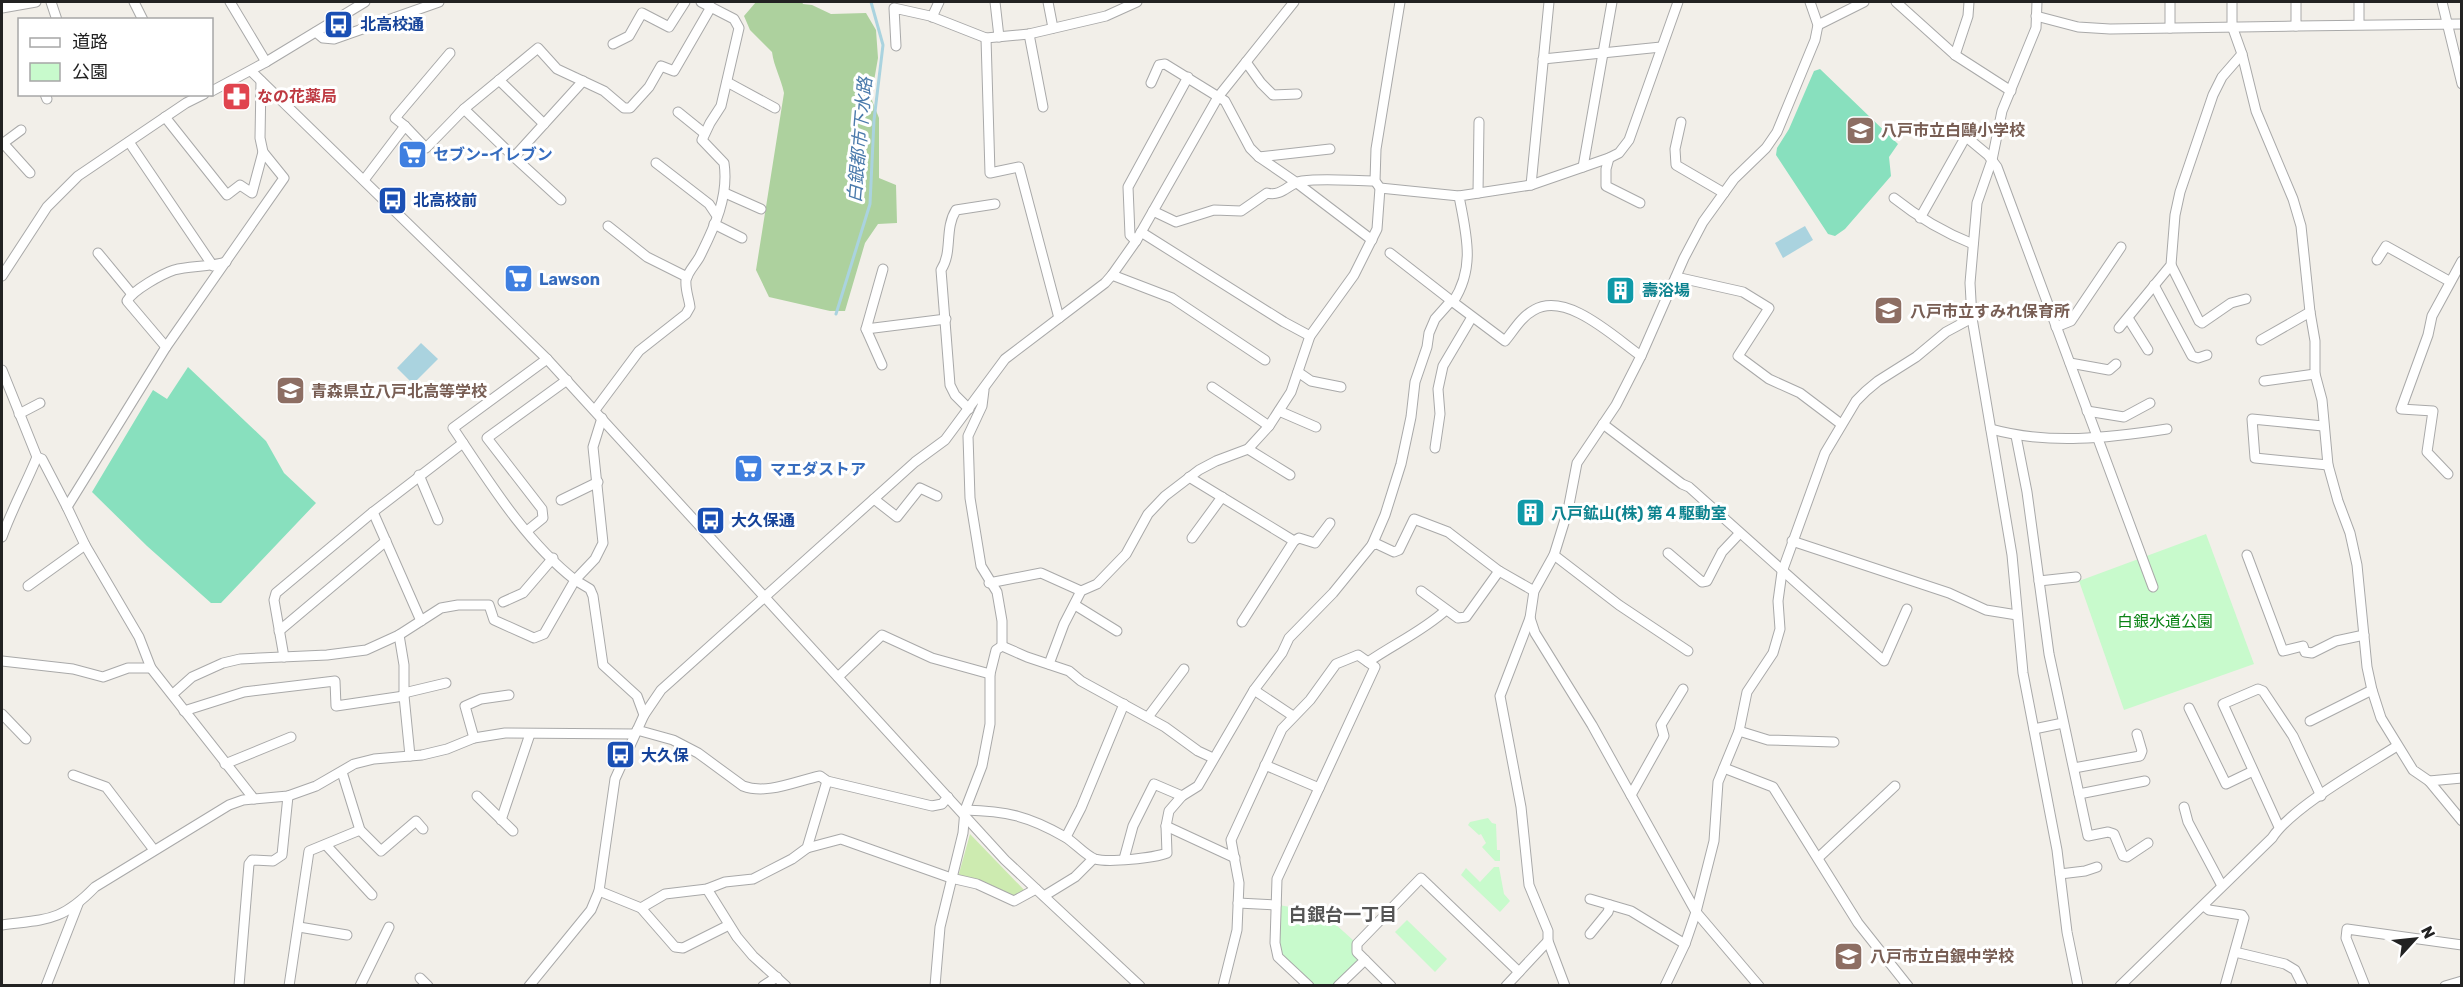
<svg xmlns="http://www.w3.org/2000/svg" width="2463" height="987" font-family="Rubik,'Noto Sans JP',sans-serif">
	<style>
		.grass { fill: #cdebb0 }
		.forest { fill: #add19e }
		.park { fill: #c8facc }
		.pitch { fill: #88e0be }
		.water { fill: #aad3df }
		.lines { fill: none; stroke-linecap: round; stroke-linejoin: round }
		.stream { stroke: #aad3df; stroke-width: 3 }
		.minor-casing { stroke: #a9a9a9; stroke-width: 11 }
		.minor { stroke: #fff; stroke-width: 9 }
		.labels { text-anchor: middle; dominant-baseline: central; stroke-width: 6; stroke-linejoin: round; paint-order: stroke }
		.transit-label { font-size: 16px; font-weight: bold; fill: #164399; stroke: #fff; text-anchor: start }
		.health-label { font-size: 16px; font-weight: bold; fill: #be3a42; stroke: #fff; text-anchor: start }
		.education-label { font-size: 16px; font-weight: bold; fill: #785e54; stroke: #fff; text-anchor: start }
		.shop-label { font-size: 16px; font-weight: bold; fill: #366cbe; stroke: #fff; text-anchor: start }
		.culture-label { font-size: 16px; font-weight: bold; fill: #0d838f; stroke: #fff; text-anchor: start }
		.park-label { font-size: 16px; fill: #0c8416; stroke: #fff }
		.water-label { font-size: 18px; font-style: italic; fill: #4a7aab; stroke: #fff }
		.neighbourhood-label { font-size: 18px; font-weight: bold; fill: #555; stroke: #fff }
	</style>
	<rect width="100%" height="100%" fill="#f2efe9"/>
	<polygon class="grass" points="970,834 1029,895 1018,899 958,877"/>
	<path class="forest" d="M756 2H802L803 4 812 5 831 14 866 13 876 30 878 58 871 98 879 118V178L896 185 897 223 878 224 865 243 845 311H830L769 297 756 270 784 93C781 78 774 67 772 52L750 30 744 16Z"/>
	<g class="park">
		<polygon points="2206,534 2254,664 2124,710 2079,581"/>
		<polygon points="1488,818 1492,823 1496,824 1497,850 1500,850 1500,861 1495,861 1482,847 1486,843 1481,834 1479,835 1468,825 1470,822"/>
		<polygon points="1494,867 1499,867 1504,894 1510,901 1500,912 1461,875 1466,868 1480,882"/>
		<polygon points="1279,905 1323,913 1354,941 1352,947 1358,961 1334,985 1314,985 1282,956 1278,944"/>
		<polygon points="1407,920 1447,959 1435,972 1395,932"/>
	</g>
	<g class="pitch">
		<polygon points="1820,69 1898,144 1889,157 1891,176 1845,229 1835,236 1828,234 1776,155 1777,148 1789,129 1814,71"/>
		<polygon points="188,367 266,441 284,473 316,503 221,603 211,603 147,546 92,492 153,390 167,399"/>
	</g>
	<g class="water">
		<polygon points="1805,226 1813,240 1783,258 1775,243"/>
		<polygon points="421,343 438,359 413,384 397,368"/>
	</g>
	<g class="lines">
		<polyline class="stream" points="836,314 870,204 874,120 883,45 871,2"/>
		<defs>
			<g id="minor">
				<polyline points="51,2 57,20"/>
				<polyline points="134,2 143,20"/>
				<polyline points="230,2 266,62"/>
				<polyline points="995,2 999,37"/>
				<polyline points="1048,2 1053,28"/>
				<polyline points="1896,2 1955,55 2011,91"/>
				<polyline points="2037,2 2036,28 2002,111 1992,160 1977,203 1970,283 1972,318 2012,555 2023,673 2057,850 2067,932 2078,986"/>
				<polyline points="2170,2 2170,28"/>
				<polyline points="2232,2 2232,26 2242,54 2256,111 2293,199 2301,226 2310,312 2315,341 2315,374 2322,400 2328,465 2338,501 2350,533 2357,565 2367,667 2372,690 2381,718 2413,770 2429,781 2462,778"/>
				<polyline points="2296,2 2296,26 2462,24"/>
				<polyline points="2442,2 2462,84"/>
				<polyline points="2,8 36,2"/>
				<polyline points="2036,16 2078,27 2110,29 2296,26"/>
				<polyline points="932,17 939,2"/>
				<polyline points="2359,24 2359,2"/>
				<polyline points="1818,25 1864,2"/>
				<polyline points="316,32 323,38 334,39 439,2"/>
				<polyline points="1029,34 1043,107"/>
				<polyline points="986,38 990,173 1019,167 1059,318"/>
				<polyline points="613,44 629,36 642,13 669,27 685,2"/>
				<polyline points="896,46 894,8 930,16 986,38 1029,34 1106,16 1137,2"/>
				<polyline points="1955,55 1968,16 1969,2"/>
				<polyline points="1543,59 1661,47"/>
				<polyline points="1246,62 1261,83 1273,95 1297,94"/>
				<polyline points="251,71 547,359 1005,860 1140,986"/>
				<polyline points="499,80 544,124"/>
				<polyline points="727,82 775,108"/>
				<polyline points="1151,83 1159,65 1165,64 1225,101 1250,148 1259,157 1297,183 1372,240"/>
				<polyline points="212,91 266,62 365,2"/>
				<polyline points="45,94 47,99"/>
				<polyline points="464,109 514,157 583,81"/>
				<polyline points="678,112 704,133"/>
				<polyline points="165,117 227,195 240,185 252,193 263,152"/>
				<polyline points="1681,122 1675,149 1676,165 1724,193"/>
				<polyline points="405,126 395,118 450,53"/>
				<polyline points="1953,126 1988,155 1997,167 2153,587"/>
				<polyline points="129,142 213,266"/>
				<polyline points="3,143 30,173"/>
				<polyline points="2,144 21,130"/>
				<polyline points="514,157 561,200"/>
				<polyline points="1259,157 1330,149"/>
				<polyline points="1609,158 1606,169 1606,186 1640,203"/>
				<polyline points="656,163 709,204 717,216"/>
				<polyline points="1583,167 1612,2"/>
				<polyline points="364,180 405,126 426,148 464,109 538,48 557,69 604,91 624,108 630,108 649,87 661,66 674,71 711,7"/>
				<polyline points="1531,185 1549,2"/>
				<polyline points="1380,188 1459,196"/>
				<polyline points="725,193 761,209"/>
				<polyline points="1478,193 1479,122"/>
				<path d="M1894 198C1919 218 1943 232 1973 244"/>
				<path d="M1153 211 1176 222 1214 210 1241 211 1267 193C1282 197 1289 183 1302 181 1326 178 1351 181 1375 181"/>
				<polyline points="1920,218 1965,138"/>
				<polyline points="714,224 742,238"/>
				<polyline points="608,226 647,257 687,277"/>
				<polyline points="1141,232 1284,322 1310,336"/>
				<polyline points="1136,241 1130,235 1128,187 1188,77"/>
				<polyline points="98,253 131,293"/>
				<polyline points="1390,253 1453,302"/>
				<polyline points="2377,260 2386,246 2449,281"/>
				<polyline points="2171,265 2199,321 2202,323 2231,303 2246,299"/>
				<polyline points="883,269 866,329 946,319"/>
				<polyline points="1112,275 1172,298 1265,360"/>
				<polyline points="2,276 47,207 78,176 186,103 204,94"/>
				<polyline points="1676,277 1743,292 1769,308 1738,356 1769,379 1800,393 1841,424"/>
				<polyline points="2154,285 2192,356 2198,358 2207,355"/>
				<polyline points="2128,318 2148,350"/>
				<polyline points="2056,327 2071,321 2121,247"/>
				<polyline points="2119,328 2171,265 2175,215 2180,192 2213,95 2222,77 2242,54"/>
				<polyline points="866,329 882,365"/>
				<polyline points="2261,340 2310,312"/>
				<path d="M166 347 127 301C133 290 162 274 174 270 190 266 208 267 226 262"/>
				<path d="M1641 356C1615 338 1567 291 1534 310 1521 317 1514 330 1505 341L1453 302C1476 267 1466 234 1459 196L1531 185 1609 158 1619 153 1629 140 1678 2"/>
				<polyline points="2070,363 2109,370 2116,364"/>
				<polyline points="2,370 37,457 42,459 67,507 85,545 139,637 151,668 254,799"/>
				<polyline points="1298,372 1311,381 1341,387"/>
				<polyline points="2264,381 2315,374"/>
				<polyline points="1212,387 1269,426"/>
				<polyline points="984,390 982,406 968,436 970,498 981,566 997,592 1002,621 1002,646"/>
				<path d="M969 409 955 395 950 385 941 270C953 252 944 229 956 210L995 204"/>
				<path d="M595 410 639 351 686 314 690 307C689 298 685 290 686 280 688 271 696 264 700 256 715 226 729 196 724 163L702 140 710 123 721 106 739 28 734 19 701 2"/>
				<polyline points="1279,411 1316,427"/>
				<polyline points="2087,411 2124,417 2150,403"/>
				<polyline points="19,414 40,403"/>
				<polyline points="602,418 593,447 603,543 595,559 575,580 590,589 593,596 603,665 637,696 644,715"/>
				<polyline points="1603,424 1682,484 1689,487 1884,661 1907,609"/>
				<polyline points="2323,426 2252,419 2255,458 2328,465"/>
				<path d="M1991 429C2049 445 2108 438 2167 429"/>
				<polyline points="2016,436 2027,492 2049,654 2088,836 2108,832 2114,834 2123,856 2127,857 2148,843"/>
				<polyline points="1435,448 1440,414 1438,389 1443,366 1472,317"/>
				<polyline points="1248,449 1290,475"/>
				<polyline points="2448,474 2427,452 2433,411 2401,409 2428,335 2432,316 2462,261"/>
				<polyline points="419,475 438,520"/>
				<polyline points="1189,477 1294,541 1242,622"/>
				<polyline points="874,499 897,517 920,488 937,496"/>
				<polyline points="561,500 598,482"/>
				<polyline points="67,507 166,347 284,178 263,152 260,138 261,81"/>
				<polyline points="373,512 421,621"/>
				<polyline points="527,531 543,518 542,509 487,438 567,380"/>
				<path d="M2 537C12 509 26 484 37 457"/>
				<polyline points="1192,538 1222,497"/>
				<polyline points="1294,541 1299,538 1315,543 1330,523"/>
				<polyline points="1792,541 1949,593 1986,610 2017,615"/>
				<polyline points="1372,545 1385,515 1401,464 1411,417 1415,382 1427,347 1429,333 1435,319 1451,301"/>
				<polyline points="1668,553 1702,582 1707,581 1722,552 1739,534"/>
				<polyline points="1554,555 1619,605 1688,651"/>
				<polyline points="2247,555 2283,651 2303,646 2305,652 2312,653 2336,641 2364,635"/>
				<polyline points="2039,581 2076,577"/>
				<polyline points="989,583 1041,573 1081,591"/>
				<polyline points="28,586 85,545"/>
				<polyline points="1421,591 1458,618 1466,617 1499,571"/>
				<polyline points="503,602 523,593 553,558"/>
				<polyline points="1075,605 1117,631"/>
				<polyline points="1530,618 1535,633 1592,725 1696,912 1759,986"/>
				<polyline points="279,631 386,541"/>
				<polyline points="399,635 404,665 404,696 410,756"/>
				<polyline points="1002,646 1027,657 1069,671 1081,681 1165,727 1198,751 1213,758"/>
				<polyline points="284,657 274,600 276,593 373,512 463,443"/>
				<polyline points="2,661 73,669 103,677 128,668 151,668"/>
				<path d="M1368 662C1394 644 1423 631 1446 610"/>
				<polyline points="1049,664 1064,624 1081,591 1097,584 1126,554 1148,514 1165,496 1199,470 1216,461 1248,449 1269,426 1291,392 1310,336 1354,275 1377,229 1380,188 1375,181 1376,149 1400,2"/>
				<polyline points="838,677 882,635 932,658 990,674"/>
				<polyline points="404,693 446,683"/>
				<path d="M173 694 192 677 223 663 240 659 327 655 366 650 399 635 441 608 458 605H489L494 620 534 638 544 634 575 580C525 541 488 480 453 428L547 359"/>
				<polyline points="2189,708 2226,784 2253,771"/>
				<polyline points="184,711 244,692 335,681 336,706 404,696"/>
				<polyline points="2,714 26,739"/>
				<polyline points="1293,716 1254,690 1282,653 1289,638 1333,593 1372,545 1377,544 1394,552 1399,550 1414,519 1448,532 1499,571 1534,591"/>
				<polyline points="1148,717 1184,669"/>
				<polyline points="2310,721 2372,690"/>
				<polyline points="2034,729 2063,723"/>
				<path d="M637 730 673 740 698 753 743 786C767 795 796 781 820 776L827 781 932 806 942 804 948 797"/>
				<polyline points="1739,731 1768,740 1834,742"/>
				<polyline points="474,738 465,706 481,699 509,695"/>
				<polyline points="225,764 291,737"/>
				<polyline points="1265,765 1319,788"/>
				<polyline points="1724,768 1773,787 1858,923 1908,986"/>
				<polyline points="2074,768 2140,756 2142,751 2137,734"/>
				<polyline points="342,772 360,830 381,851 416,821 423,829"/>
				<polyline points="73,775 106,787 154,850"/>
				<polyline points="2429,781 2462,821"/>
				<polyline points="2079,794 2145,781"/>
				<polyline points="1631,795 1664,736 1661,725 1683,689"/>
				<polyline points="477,796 513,831"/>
				<polyline points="2184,807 2188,822 2222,886"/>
				<path d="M965 810C1006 811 1029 816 1065 837 1074 842 1086 856 1095 859 1108 863 1154 858 1167 853L1166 826 1169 811 1182 796 1198 786 1254 690"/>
				<polyline points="501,820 530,734"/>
				<polyline points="1166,826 1235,858"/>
				<polyline points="2279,827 2223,704 2258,689 2263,691 2293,736 2321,796"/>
				<polyline points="1066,837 1081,808 1124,704"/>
				<polyline points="326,845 372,895"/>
				<polyline points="807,848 841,839 951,878 977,884 1014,901 1036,889"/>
				<polyline points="1818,858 1895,786"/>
				<polyline points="1124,859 1133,826 1154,784 1182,796"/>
				<polyline points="2060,874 2085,871 2097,867"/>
				<polyline points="707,889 737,937 753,956 786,986"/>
				<polyline points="599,891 641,908 665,894 707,889 725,882 753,879 792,859 807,848 827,781"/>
				<polyline points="1044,896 1075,877 1093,859"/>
				<polyline points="1590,899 1631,911 1685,944"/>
				<polyline points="1238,903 1276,905"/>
				<polyline points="2204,906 2209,910 2242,915 2244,918 2225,986"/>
				<polyline points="641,908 675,947 683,948 729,925"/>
				<path d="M2 925C47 919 61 922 95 887L229 805 243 800 288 796 316 786 354 764 374 759 422 755 447 749 474 738 505 733 635 734"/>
				<polyline points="299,927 347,935"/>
				<polyline points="1590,934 1608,912 1610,905"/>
				<polyline points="2235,952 2285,964 2295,970 2303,986"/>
				<polyline points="1365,960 1391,986"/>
				<polyline points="420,978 428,986"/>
				<polyline points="46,986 78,904"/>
				<polyline points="239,986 249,864 252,860 273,861 282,855 288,796"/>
				<polyline points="289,986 309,851 360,830"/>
				<polyline points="360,986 389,927"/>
				<polyline points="529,986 591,910 599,891 615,779 644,715 661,690 915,462 945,440 1005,359 1105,283 1112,275 1136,241 1218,97 1294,2"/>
				<polyline points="763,986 777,977"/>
				<polyline points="935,986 940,927 963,833 965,810 982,766 990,724 990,674 996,650 1002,646"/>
				<polyline points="1223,986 1237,930 1239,883 1231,840 1282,729 1310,700 1336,664 1358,655 1375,667 1277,879 1275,943 1278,957 1309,986"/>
				<polyline points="1338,986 1365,960 1357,952 1357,944 1421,878 1519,972"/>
				<polyline points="1506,986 1548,941"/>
				<polyline points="1565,986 1548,941 1548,931 1529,885 1521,807 1500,696 1530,618 1534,591 1554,555 1568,510 1577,463 1616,405 1641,356 1684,258 1703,222 1734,179 1766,148 1777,132 1815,40 1818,25 1810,2"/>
				<polyline points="1665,986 1685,944 1696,912 1714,841 1718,782 1739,731 1747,692 1773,653 1780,629 1778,601 1782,572 1825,453 1856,401 1866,391 1878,381 1916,357 1946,332 1972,318"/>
				<path d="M2120 986 2272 838C2292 807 2364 767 2397 746"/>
				<polyline points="2365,986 2346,938 2347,929 2462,945"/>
				<polyline points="2445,986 2462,981"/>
			</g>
		</defs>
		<use href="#minor" class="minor-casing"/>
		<use href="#minor" class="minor"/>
	</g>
	<defs>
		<symbol id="bus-square" viewBox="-11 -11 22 22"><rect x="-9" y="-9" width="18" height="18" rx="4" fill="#1a4fb4" stroke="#fff"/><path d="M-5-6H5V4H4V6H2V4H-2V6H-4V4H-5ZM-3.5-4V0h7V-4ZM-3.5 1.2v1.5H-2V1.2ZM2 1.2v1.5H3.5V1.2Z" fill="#fff"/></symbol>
		<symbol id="pharmacy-square" viewBox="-11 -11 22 22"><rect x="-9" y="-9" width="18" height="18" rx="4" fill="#e0444e" stroke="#fff"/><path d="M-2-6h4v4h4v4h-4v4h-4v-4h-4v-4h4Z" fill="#fff"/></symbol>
		<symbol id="school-square" viewBox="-11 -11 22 22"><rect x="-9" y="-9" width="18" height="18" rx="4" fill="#8d6e63" stroke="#fff"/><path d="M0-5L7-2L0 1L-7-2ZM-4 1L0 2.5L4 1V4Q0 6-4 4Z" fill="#fff"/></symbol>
		<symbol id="supermarket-square" viewBox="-11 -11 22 22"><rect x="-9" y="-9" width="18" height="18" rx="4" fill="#3f7fe0" stroke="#fff"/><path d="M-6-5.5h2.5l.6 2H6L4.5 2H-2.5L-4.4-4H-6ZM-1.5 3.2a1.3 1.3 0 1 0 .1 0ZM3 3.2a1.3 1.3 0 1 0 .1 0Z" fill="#fff"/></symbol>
		<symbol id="building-square" viewBox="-11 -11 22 22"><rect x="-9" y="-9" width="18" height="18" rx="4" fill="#0f9aa8" stroke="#fff"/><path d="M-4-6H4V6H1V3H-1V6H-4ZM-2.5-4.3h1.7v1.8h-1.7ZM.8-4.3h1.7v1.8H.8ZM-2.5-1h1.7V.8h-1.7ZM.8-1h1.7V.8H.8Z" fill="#fff"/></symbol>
	</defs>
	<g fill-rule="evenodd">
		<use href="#bus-square" x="322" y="8" width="33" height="33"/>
		<use href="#pharmacy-square" x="220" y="80" width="33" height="33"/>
		<use href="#school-square" x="1844" y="114" width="33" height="33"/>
		<use href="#supermarket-square" x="396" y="138" width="33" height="33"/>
		<use href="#bus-square" x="376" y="184" width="33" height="33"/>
		<use href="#supermarket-square" x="502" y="262" width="33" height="33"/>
		<use href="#building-square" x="1604" y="274" width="33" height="33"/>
		<use href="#school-square" x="1872" y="294" width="33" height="33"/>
		<use href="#school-square" x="274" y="374" width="33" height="33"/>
		<use href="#supermarket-square" x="732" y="452" width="33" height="33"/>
		<use href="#building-square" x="1514" y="496" width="33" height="33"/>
		<use href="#bus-square" x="694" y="504" width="33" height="33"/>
		<use href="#bus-square" x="604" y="738" width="33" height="33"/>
		<use href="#school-square" x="1832" y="940" width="33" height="33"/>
	</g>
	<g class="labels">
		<g class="transit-label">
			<text x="360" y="24">北高校通</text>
			<text x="413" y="200">北高校前</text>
			<text x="731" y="520">大久保通</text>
			<text x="641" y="755">大久保</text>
		</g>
		<g class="health-label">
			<text x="257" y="96">なの花薬局</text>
		</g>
		<g class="education-label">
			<text x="1881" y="130">八戸市立白鷗小学校</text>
			<text x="1910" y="311">八戸市立すみれ保育所</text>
			<text x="311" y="391">青森県立八戸北高等学校</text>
			<text x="1870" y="956">八戸市立白銀中学校</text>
		</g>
		<g class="shop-label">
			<text x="433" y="154">セブン-イレブン</text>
			<text x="539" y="279">Lawson</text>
			<text x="770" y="469">マエダストア</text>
		</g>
		<g class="culture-label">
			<text x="1642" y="290">壽浴場</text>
			<text x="1551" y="513">八戸鉱山(株) 第４駆動室</text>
		</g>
		<g class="park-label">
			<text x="2165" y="621">白銀水道公園</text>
		</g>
		<g class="water-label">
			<text transform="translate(860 140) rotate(-85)">白銀都市下水路</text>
		</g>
		<g class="neighbourhood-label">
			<text x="1343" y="915">白銀台一丁目</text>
		</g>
	</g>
	<rect width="2463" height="987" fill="none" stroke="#222222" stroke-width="6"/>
	<rect x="18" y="18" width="195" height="78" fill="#ffffff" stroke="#a7a7a7" stroke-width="1.5"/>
	<rect x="30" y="38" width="30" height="9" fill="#ffffff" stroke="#a7a7a7" stroke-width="1.5"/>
	<text x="72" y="48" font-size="18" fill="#222222">道路</text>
	<rect x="30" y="63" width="30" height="18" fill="#c8facc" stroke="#a7a7a7" stroke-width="1.5"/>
	<text x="72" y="78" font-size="18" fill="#222222">公園</text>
	<g transform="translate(2415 939) rotate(63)" stroke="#ffffff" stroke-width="4.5" paint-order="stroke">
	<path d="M0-4.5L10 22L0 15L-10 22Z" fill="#222222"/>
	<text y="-9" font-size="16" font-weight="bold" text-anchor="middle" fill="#222222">N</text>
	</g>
</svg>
